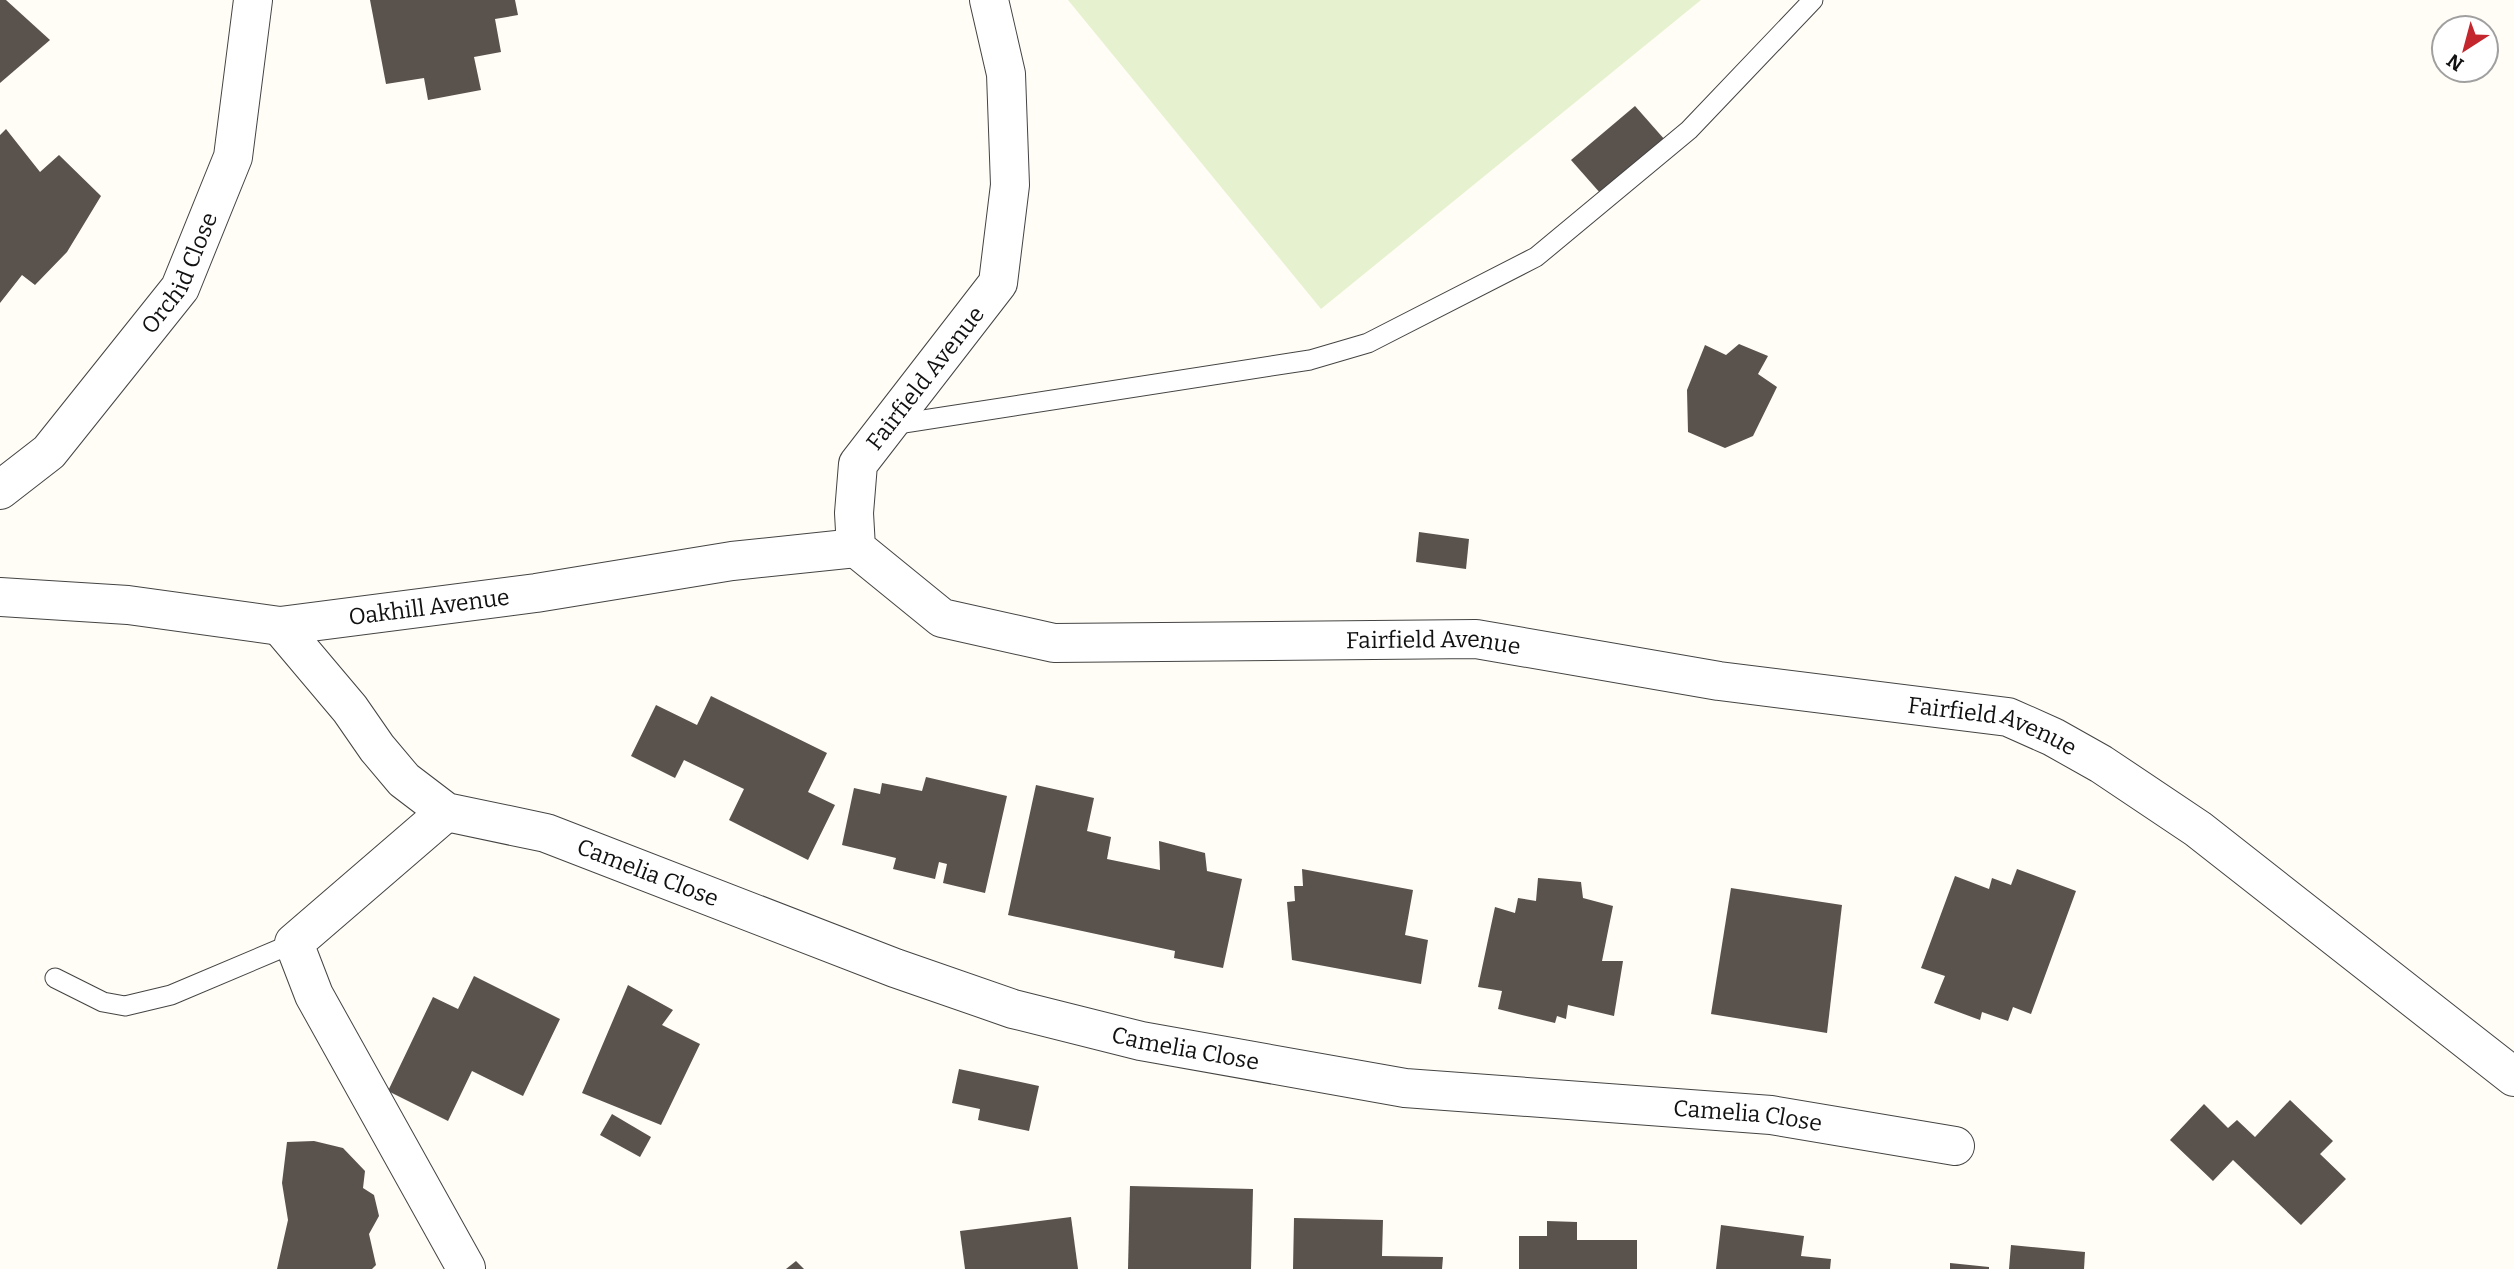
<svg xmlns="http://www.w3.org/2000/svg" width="2514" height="1269" font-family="Bitter,serif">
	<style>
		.pitch { fill: #e6f2cf }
		.building { fill: #5a524d }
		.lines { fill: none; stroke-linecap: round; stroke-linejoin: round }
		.service-casing { stroke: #444; stroke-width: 21 }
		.minor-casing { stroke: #444; stroke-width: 40 }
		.tertiary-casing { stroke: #444; stroke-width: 40 }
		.service { stroke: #fff; stroke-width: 19 }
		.minor { stroke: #fff; stroke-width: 38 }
		.tertiary { stroke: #fff; stroke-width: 38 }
		.labels { text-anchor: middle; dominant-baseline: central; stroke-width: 7; stroke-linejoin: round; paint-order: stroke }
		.street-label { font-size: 23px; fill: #111; stroke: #fff }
	</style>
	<rect width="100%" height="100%" fill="#fffdf5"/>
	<polygon class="pitch" points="1068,0 1701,0 1321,309"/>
	<g class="building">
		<polygon points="0,0 6,0 50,40 0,83"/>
		<polygon points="370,0 515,0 518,15 495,19 501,52 474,57 481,90 428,100 424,78 386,84"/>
		<polygon points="1635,106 1665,140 1601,194 1571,160"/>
		<polygon points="6,129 40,172 59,155 101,196 67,252 35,285 22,275 0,303 0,135"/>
		<polygon points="1739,344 1768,356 1758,374 1777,387 1753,436 1725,448 1688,432 1687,390 1705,345 1726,355"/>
		<polygon points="1419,532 1469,539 1466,569 1416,562"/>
		<polygon points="711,696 827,753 808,792 835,805 808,860 729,820 744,789 684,760 675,778 631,756 656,705 697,725"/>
		<polygon points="926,777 1007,796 985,893 943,883 947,864 939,862 935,879 893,869 896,858 842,845 854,788 880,794 882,783 922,791"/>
		<polygon points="1036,785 1094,798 1087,831 1111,837 1107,859 1160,870 1159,841 1205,853 1207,871 1242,879 1223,968 1174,958 1175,951 1008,915"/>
		<polygon points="1302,869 1413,890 1405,935 1428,940 1421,984 1292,960 1287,902 1295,901 1294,886 1303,886"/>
		<polygon points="2017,869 2076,891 2031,1014 2013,1007 2008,1021 1982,1012 1980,1020 1934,1003 1945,976 1921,968 1955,876 1989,889 1992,878 2011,885"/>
		<polygon points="1538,878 1581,882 1583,898 1613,906 1602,961 1623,961 1614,1016 1568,1005 1566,1019 1557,1016 1555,1023 1498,1009 1502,991 1478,987 1495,907 1515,913 1518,898 1536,901"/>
		<polygon points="1731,888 1842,905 1827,1033 1711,1014"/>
		<polygon points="474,976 560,1019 523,1096 472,1071 448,1121 388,1091 433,997 458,1009"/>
		<polygon points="628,985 673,1010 662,1025 700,1044 661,1125 582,1093"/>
		<polygon points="959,1069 1039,1086 1029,1131 978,1120 980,1109 952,1103"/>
		<polygon points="2290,1100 2333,1141 2320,1154 2346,1179 2301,1225 2233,1160 2213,1181 2170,1140 2204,1104 2228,1128 2237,1120 2255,1137"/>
		<polygon points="612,1114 651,1137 640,1157 600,1135"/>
		<polygon points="314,1141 343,1148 365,1171 363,1188 374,1195 379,1216 369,1234 376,1265 372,1269 277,1269 288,1220 282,1183 287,1142"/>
		<polygon points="1130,1186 1253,1189 1251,1269 1128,1269"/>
		<polygon points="1071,1217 1078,1269 965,1269 960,1231"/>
		<polygon points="1294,1218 1383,1220 1382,1256 1443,1257 1442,1269 1293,1269"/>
		<polygon points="1547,1221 1577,1222 1577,1240 1637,1240 1637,1269 1519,1269 1519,1236 1547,1236"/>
		<polygon points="1721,1225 1804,1236 1801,1256 1831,1259 1830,1269 1716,1269"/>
		<polygon points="2011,1245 2085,1252 2084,1269 2009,1269"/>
		<polygon points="796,1261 804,1269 786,1269"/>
		<polygon points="1950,1263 1989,1267 1989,1269 1950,1269"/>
	</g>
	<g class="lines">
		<defs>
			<g id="service">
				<polyline points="891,425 1310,360 1368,343 1536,257 1689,130 1813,0"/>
				<polyline points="55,978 103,1002 125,1006 171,995 294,943"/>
			</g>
			<g id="minor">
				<path id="s1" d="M0 490 49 452 180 288 233 157 253 0"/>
				<path id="s2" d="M0 597 128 605 280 626 536 593 732 561 856 548"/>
				<path id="s3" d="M280 626 350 709 377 748 404 780 446 812 546 833 895 968 1013 1009 1141 1041 1405 1088 1771 1115 1955 1146"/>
				<polyline points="446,812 294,943 314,995 466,1268"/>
			</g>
			<g id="tertiary">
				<path id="s4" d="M989 0 1006 74 1010 185 998 283 858 464 854 513 856 548 942 618 1054 643 1476 639 1719 681 2008 717 2053 737 2101 764 2198 829 2514 1077"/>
			</g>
		</defs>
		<use href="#service" class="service-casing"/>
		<use href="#minor" class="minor-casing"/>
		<use href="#tertiary" class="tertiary-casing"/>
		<use href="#service" class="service"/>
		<use href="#minor" class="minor"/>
		<use href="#tertiary" class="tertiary"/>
	</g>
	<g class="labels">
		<g class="street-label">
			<text stroke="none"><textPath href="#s1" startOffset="285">Orchid Close</textPath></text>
			<text transform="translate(925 378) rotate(-52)">Fairfield Avenue</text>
			<text stroke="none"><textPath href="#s2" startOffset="432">Oakhill Avenue</textPath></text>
			<text stroke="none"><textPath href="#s4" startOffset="1204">Fairfield Avenue</textPath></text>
			<text stroke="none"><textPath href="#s4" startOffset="1771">Fairfield Avenue</textPath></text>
			<text stroke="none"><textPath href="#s3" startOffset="462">Camelia Close</textPath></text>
			<text stroke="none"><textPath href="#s3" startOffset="1029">Camelia Close</textPath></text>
			<text stroke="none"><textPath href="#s3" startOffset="1596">Camelia Close</textPath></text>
		</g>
	</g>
	<g transform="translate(2465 49) rotate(216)"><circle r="33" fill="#ffffff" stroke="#a0a0a0" stroke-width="2"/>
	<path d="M0-5L12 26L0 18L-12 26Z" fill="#c4262e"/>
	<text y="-10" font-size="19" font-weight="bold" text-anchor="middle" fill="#111111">N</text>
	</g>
</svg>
